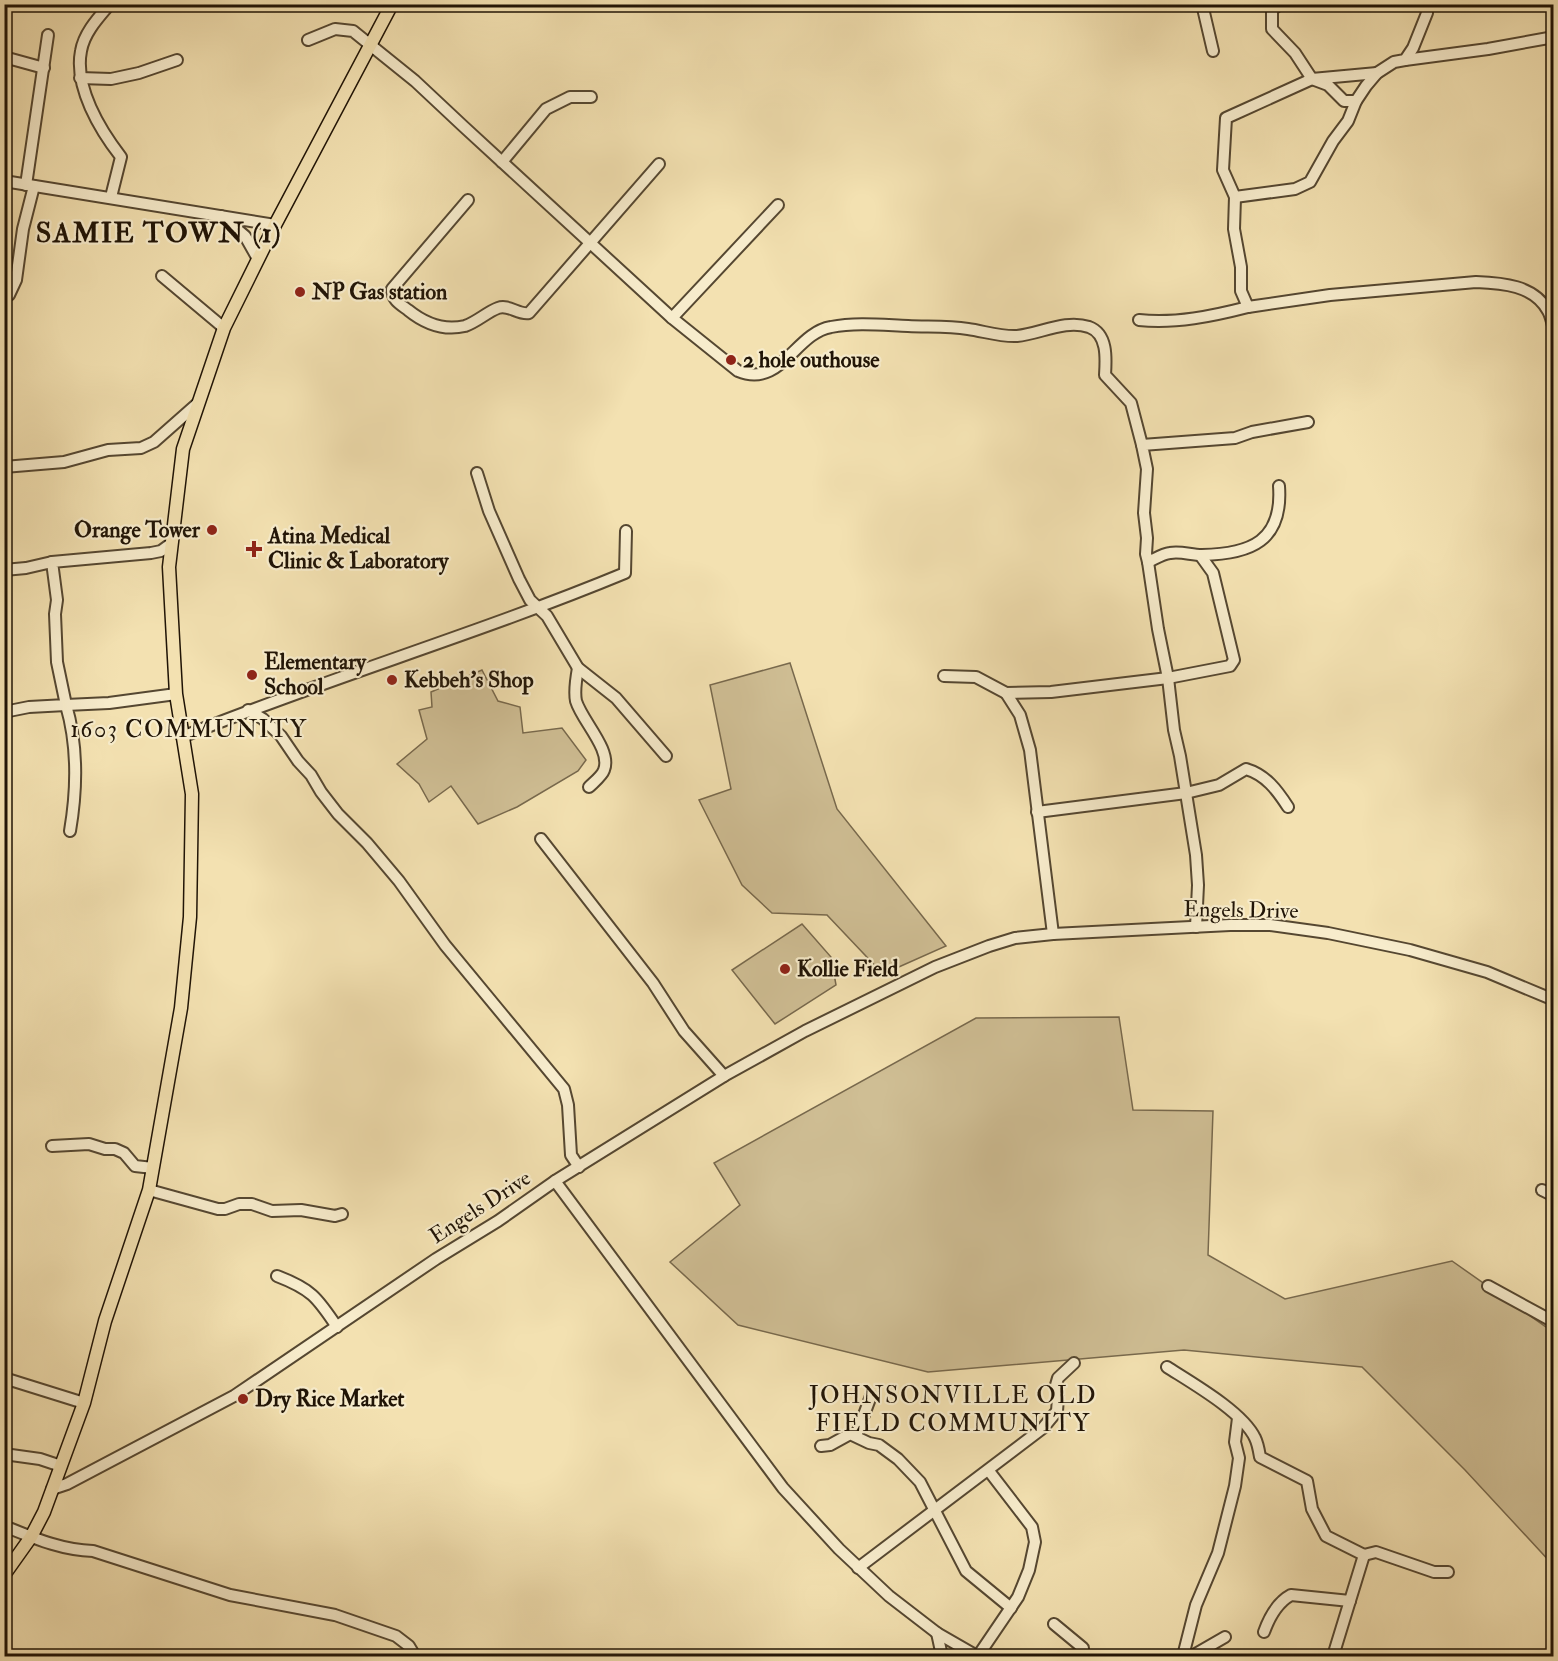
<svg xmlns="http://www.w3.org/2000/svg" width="1558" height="1661" font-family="'IM FELL Double Pica',serif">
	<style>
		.green { fill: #cfbe94; stroke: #78694d; stroke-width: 1.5 }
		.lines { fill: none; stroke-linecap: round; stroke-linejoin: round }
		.minor-casing { stroke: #554731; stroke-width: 14 }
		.major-casing { stroke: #201406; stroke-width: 15 }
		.minor { stroke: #f7eccc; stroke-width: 10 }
		.major { stroke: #f3e1b1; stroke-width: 12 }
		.poi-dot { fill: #8f2418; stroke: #f7eccc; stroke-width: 2 }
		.labels { text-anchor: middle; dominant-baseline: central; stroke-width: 4.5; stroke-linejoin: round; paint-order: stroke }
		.poi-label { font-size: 22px; font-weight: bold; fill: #201406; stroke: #f7eccc; text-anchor: start }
		.street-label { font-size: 22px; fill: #201406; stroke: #f7eccc }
		.neighbourhood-label { font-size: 24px; letter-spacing: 1.5px; fill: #201406; stroke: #f7eccc }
		.district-label { font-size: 28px; font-weight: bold; letter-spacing: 1.5px; fill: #201406; stroke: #f7eccc }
	</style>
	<rect width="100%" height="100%" fill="#f3e1b1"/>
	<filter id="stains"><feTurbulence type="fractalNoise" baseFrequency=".00333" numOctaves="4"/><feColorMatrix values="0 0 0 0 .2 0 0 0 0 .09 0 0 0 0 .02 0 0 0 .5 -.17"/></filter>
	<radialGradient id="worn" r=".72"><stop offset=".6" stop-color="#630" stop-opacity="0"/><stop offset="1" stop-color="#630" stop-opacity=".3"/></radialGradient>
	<g class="green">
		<polygon points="790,663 837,809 946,946 883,974 827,915 772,913 742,885 699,800 731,789 710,685"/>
		<polygon points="482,670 498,701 520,707 523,733 562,728 586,760 578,771 517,807 478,824 451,786 429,802 419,784 397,764 427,739 419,710 432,707 431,692"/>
		<polygon points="802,924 831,957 836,985 775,1024 732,970"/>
		<polygon points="1119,1017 1133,1110 1213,1111 1208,1255 1285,1299 1452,1261 1553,1332 1553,1565 1465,1470 1362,1367 1184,1350 928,1372 738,1325 670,1262 740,1205 714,1163 976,1018"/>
	</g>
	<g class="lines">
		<defs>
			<g id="minor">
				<path d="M110 4C98 18 84 33 81 51 74 87 100 130 121 157L111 197"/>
				<polyline points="1202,4 1213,51"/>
				<polyline points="1280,4 1272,10 1272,29 1295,53 1312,79 1328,85 1344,101 1356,101"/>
				<path d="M308 40 335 29 353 31 415 81 463 126 672 318 738 371C781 389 795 333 831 327 856 322 883 325 908 326 928 327 948 326 968 329 983 331 1001 337 1017 336 1040 334 1065 319 1089 327 1108 334 1106 359 1105 375L1131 403 1142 445"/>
				<polyline points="4,57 44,68"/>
				<polyline points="1405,60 1488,49 1554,37"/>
				<polyline points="80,78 111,79 139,73 177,60"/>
				<polyline points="502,162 546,109 570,97 591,97"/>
				<polyline points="4,181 275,225"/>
				<polyline points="26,185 48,35"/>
				<polyline points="1235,197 1295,189 1310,182 1333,141 1348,121 1356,101 1366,86 1377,73 1394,62 1405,60 1413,48 1427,13"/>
				<path d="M468 200 392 289C392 300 400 304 408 310 424 323 444 331 465 326 477 322 487 312 498 308 509 304 518 315 529 313L659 164"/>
				<polyline points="221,216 245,236 258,259"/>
				<polyline points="162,276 224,328"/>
				<polyline points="4,293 9,295 16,280 23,229 34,186"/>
				<path d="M1248 307 1330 295 1476 282C1502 283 1534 285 1548 311 1551 316 1552 323 1554 329"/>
				<polyline points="672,318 778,205"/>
				<path d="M1139 320C1175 324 1213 316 1248 307L1241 291V267L1234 229 1235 197 1223 170 1226 118 1312 79 1377 73"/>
				<polyline points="4,467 64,462 108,450 141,448 154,442 197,404"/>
				<polyline points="477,473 489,511 519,579 530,600 547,616 578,668 616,698 666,756"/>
				<path d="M1279 486C1283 541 1251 554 1202 555 1191 555 1181 551 1170 553 1162 554 1155 559 1148 562L1146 554 1147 538 1144 513 1147 469 1142 445 1235 438 1252 432 1308 422"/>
				<polyline points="1148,562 1158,629 1168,678 1174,730 1180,756 1196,855 1198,885 1196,927"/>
				<polyline points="4,570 26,568 52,562"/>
				<path d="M578 668C576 679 574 691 576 701 582 721 612 750 604 770 602 776 594 782 589 787"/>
				<polyline points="944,676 976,677 1006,693 1051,692 1168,678 1230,666 1234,660 1213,573 1200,555"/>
				<polyline points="1006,693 1020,715 1030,750 1053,934"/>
				<polyline points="248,710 263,719 281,736 298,761 311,775 321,792 338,814 367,843 399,881 445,945 564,1089 568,1105 571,1155 579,1167"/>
				<polyline points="4,712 29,707 66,705 57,662 55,614 57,600 52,562 151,553 161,551 172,543"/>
				<path d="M182 737C328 678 480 633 625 573L626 531"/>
				<path d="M1037 812 1186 793 1219 785 1246 769C1266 775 1277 790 1288 807"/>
				<path d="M70 831C77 790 78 746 66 705L109 703 176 694"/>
				<polyline points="541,839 653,983 684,1031 724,1076"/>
				<polyline points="52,1146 89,1144 105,1149 115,1149 124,1153 135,1166 153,1168"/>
				<polyline points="555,1181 783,1488 839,1549 889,1596 937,1633 977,1656"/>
				<polyline points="149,1190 218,1209 225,1209 239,1204 252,1204 272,1211 301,1210 335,1216 342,1214"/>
				<polyline points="1542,1190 1554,1196"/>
				<path d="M277 1276C311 1289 317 1297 337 1327"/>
				<polyline points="1488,1286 1554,1322"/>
				<path d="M1167 1367C1192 1383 1243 1412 1255 1438 1258 1444 1259 1451 1260 1457L1307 1481 1312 1509 1326 1536 1364 1555 1376 1552 1434 1572H1448"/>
				<polyline points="4,1378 84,1403"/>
				<polyline points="856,1436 871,1396"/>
				<polyline points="821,1446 830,1445 850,1434 869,1443 879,1445 898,1459 920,1482 966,1571 1011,1608"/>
				<polyline points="4,1454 40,1459 61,1466"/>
				<polyline points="52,1489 67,1484 234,1396 436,1259 498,1221 555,1181 724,1076 805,1031 935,967 989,946 1015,938 1053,934 1230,925 1270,925 1328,933 1410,950 1487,972 1554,1000"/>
				<path d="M4 1526C34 1538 61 1550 93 1551L230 1595 335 1615 396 1636 409 1646 415 1656"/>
				<polyline points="858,1568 1043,1428 1057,1411 1058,1398 1056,1385 1058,1378 1074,1363"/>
				<polyline points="1054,1624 1083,1648 1083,1656"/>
				<path d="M1264 1632C1269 1618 1278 1602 1291 1595L1350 1601"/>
				<polyline points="937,1633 942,1656"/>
				<polyline points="978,1656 1018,1597 1029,1570 1035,1542 1032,1527 989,1471"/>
				<polyline points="1183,1656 1196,1605 1218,1553 1235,1486 1239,1458 1235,1442 1238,1418"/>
				<polyline points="1192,1656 1225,1637"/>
				<polyline points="1333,1656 1364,1555"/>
			</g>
			<polyline id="major" points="4,1575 31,1537 44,1512 84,1403 105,1321 149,1190 181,1008 190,917 192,794 176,694 169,567 183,449 224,328 275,225 392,4"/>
		</defs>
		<use href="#minor" class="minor-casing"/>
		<use href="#major" class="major-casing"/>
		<use href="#minor" class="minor"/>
		<use href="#major" class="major"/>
	</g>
	<g class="poi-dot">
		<circle cx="300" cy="292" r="6"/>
		<circle cx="731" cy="360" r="6"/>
		<circle cx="212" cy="530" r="6"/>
		<path d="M251 540h6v6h6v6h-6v6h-6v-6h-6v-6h6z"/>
		<circle cx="252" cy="675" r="6"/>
		<circle cx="392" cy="680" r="6"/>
		<circle cx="785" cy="969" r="6"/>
		<circle cx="243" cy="1399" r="6"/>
	</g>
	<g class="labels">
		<g class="poi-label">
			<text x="312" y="292">NP Gas station</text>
			<text x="743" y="360">2 hole outhouse</text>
			<text x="200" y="530" text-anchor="end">Orange Tower</text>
			<text x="268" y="536">Atina Medical<tspan x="268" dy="25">Clinic &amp; Laboratory</tspan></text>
			<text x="264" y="662">Elementary<tspan x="264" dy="25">School</tspan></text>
			<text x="404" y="680">Kebbeh's Shop</text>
			<text x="797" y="969">Kollie Field</text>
			<text x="255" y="1399">Dry Rice Market</text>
		</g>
		<g class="street-label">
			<text transform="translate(1241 910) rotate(1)">Engels Drive</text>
			<text transform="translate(480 1207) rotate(-33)">Engels Drive</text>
		</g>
		<g class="neighbourhood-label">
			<text x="189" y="729">1603 COMMUNITY</text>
			<text x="953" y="1395">JOHNSONVILLE OLD<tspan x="953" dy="28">FIELD COMMUNITY</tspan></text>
		</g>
		<g class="district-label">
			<text x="159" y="233">SAMIE TOWN (1)</text>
		</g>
	</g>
	<rect width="1558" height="1661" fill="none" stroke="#f3e1b1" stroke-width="24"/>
	<rect x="6" y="6" width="1546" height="1649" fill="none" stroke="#201406" stroke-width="3"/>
	<rect x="12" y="12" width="1534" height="1637" fill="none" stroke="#201406" stroke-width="1.5"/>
	<rect width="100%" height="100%" filter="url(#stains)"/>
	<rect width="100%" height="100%" fill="url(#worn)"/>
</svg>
